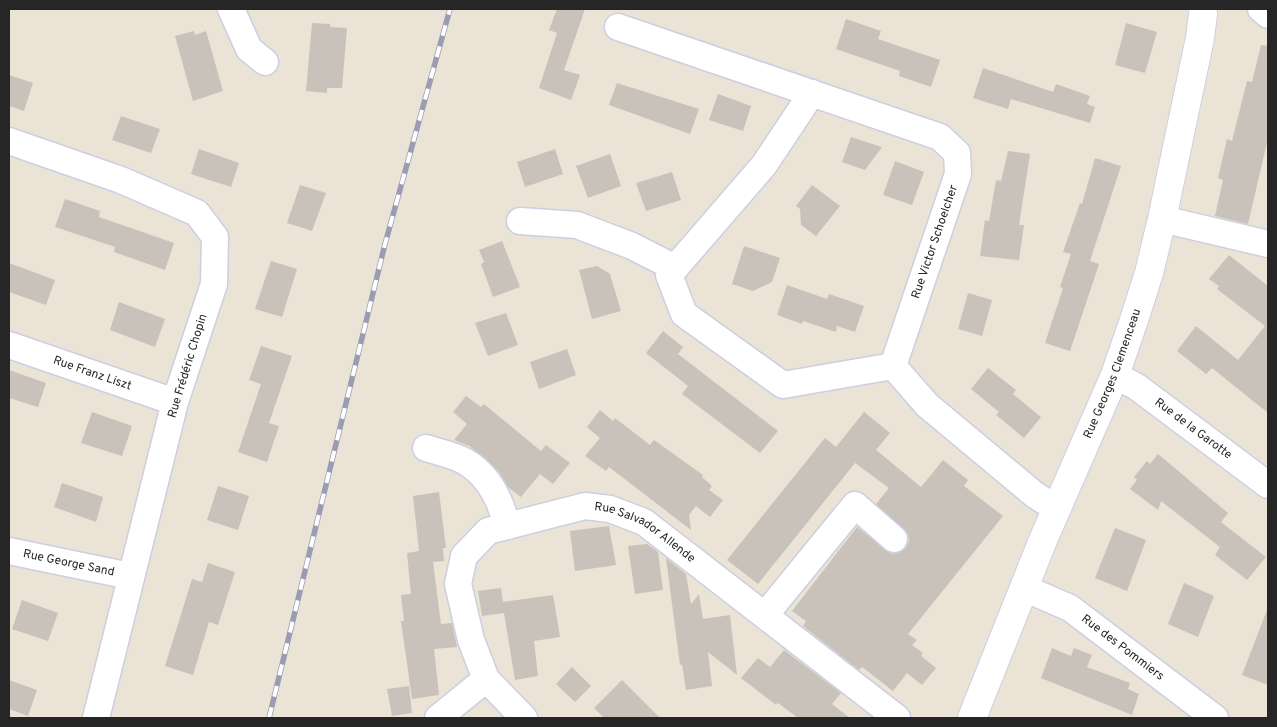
<svg xmlns="http://www.w3.org/2000/svg" width="1277" height="727" font-family="Overpass,sans-serif">
	<style>
		.building { fill: #c8c2ba }
		.lines { fill: none; stroke-linecap: round; stroke-linejoin: round }
		.minor-casing { stroke: #cccfe1; stroke-width: 29 }
		.tertiary-casing { stroke: #cccfe1; stroke-width: 30 }
		.minor { stroke: #fff; stroke-width: 26 }
		.tertiary { stroke: #fff; stroke-width: 28 }
		.rail-casing { stroke: #9a9cb2; stroke-width: 5.5 }
		.rail { stroke: #fff; stroke-width: 4; stroke-dasharray: 11; stroke-linecap: butt }
		.labels { text-anchor: middle; dominant-baseline: central; stroke-width: 4; stroke-linejoin: round; paint-order: stroke }
		.street-label { font-size: 12px; fill: #262626; stroke: #fff }
	</style>
	<rect width="100%" height="100%" fill="#ebe3d6"/>
	<g class="building">
		<polygon points="557,9 585,9 564,70 580,75 571,100 539,88 557,33 549,30"/>
		<polygon points="846,19 881,31 878,39 940,60 931,87 899,76 900,71 836,49"/>
		<polygon points="312,23 330,24 330,27 347,28 342,88 327,88 327,93 306,91"/>
		<polygon points="1126,23 1157,32 1145,73 1115,65"/>
		<polygon points="194,31 195,35 206,31 223,91 193,101 175,36"/>
		<polygon points="1261,45 1268,46 1268,138 1248,224 1215,216 1223,180 1218,178 1227,139 1232,141 1247,81 1252,82"/>
		<polygon points="983,68 1053,92 1056,84 1090,96 1087,104 1095,107 1090,123 1011,99 1008,109 973,98"/>
		<polygon points="9,75 33,83 24,111 9,106"/>
		<polygon points="617,83 699,109 690,134 609,105"/>
		<polygon points="718,94 751,106 743,131 709,120"/>
		<polygon points="121,116 160,129 151,153 112,140"/>
		<polygon points="851,137 882,147 865,170 842,162"/>
		<polygon points="199,149 239,163 231,187 191,174"/>
		<polygon points="555,149 563,174 525,187 517,162"/>
		<polygon points="1008,151 1030,154 1019,225 1024,225 1019,260 980,256 985,220 989,221 996,180 1001,181"/>
		<polygon points="610,154 621,186 588,198 576,166"/>
		<polygon points="1095,158 1121,166 1090,261 1099,264 1070,351 1045,343 1063,288 1060,287 1071,254 1063,252 1080,203 1082,204"/>
		<polygon points="895,161 924,172 912,205 883,195"/>
		<polygon points="672,172 681,200 646,211 636,183"/>
		<polygon points="300,185 326,193 312,231 287,223"/>
		<polygon points="812,185 840,206 816,236 801,225 800,209 796,206"/>
		<polygon points="65,199 100,211 99,217 174,243 165,270 114,252 115,247 55,227"/>
		<polygon points="502,241 520,287 493,297 481,264 484,262 479,250"/>
		<polygon points="744,246 780,258 772,282 753,291 732,284"/>
		<polygon points="1229,255 1268,286 1268,413 1212,368 1206,374 1177,351 1196,326 1238,360 1265,326 1217,289 1219,286 1209,279"/>
		<polygon points="271,261 297,269 282,317 255,309"/>
		<polygon points="9,263 55,280 46,305 9,292"/>
		<polygon points="597,266 610,274 621,311 592,319 579,270"/>
		<polygon points="787,285 827,299 829,294 864,306 855,332 837,326 836,332 803,321 802,324 777,315"/>
		<polygon points="968,293 992,300 982,336 958,329"/>
		<polygon points="119,302 165,319 155,347 110,330"/>
		<polygon points="506,313 518,345 488,356 475,323"/>
		<polygon points="663,331 683,347 678,354 778,431 760,453 682,394 688,386 646,353"/>
		<polygon points="261,346 292,356 269,423 279,426 267,462 238,452 261,384 249,380"/>
		<polygon points="567,349 576,375 539,389 530,362"/>
		<polygon points="988,368 1016,390 1013,394 1041,417 1024,438 996,415 999,412 971,389"/>
		<polygon points="9,370 46,383 38,407 9,398"/>
		<polygon points="466,396 481,407 484,404 541,451 546,445 570,463 553,484 540,474 521,497 508,487 499,472 484,457 469,446 454,440 467,424 453,412"/>
		<polygon points="600,410 613,421 615,418 650,445 654,440 703,475 702,477 712,486 709,490 723,500 710,517 696,506 689,515 691,530 609,467 606,471 585,456 600,438 587,427"/>
		<polygon points="92,412 132,426 122,456 81,443"/>
		<polygon points="864,412 890,433 876,450 921,487 943,460 968,480 964,486 1003,516 908,634 917,640 912,645 923,653 921,656 936,668 922,685 907,673 893,691 862,667 859,670 803,626 806,621 792,611 857,527 891,554 899,553 906,548 909,541 908,534 876,504 889,488 855,463 758,584 727,560 825,438 836,447"/>
		<polygon points="1158,454 1228,513 1221,522 1266,557 1247,580 1215,555 1220,547 1161,501 1158,510 1130,489 1137,480 1134,477 1147,461 1150,464"/>
		<polygon points="62,483 103,497 96,522 54,507"/>
		<polygon points="218,486 249,496 238,530 207,520"/>
		<polygon points="439,492 446,548 443,548 444,561 433,562 441,624 452,623 457,647 434,649 439,695 412,699 401,621 404,621 401,595 411,594 407,553 419,551 413,496"/>
		<polygon points="609,526 616,565 575,571 570,531"/>
		<polygon points="1115,528 1146,540 1127,591 1095,578"/>
		<polygon points="647,544 658,552 663,590 635,594 628,546"/>
		<polygon points="666,558 686,574 691,604 699,594 703,619 730,615 737,675 708,652 712,686 686,690 682,664 680,665"/>
		<polygon points="208,563 235,572 218,625 209,622 193,675 165,666 192,579 202,582"/>
		<polygon points="1184,583 1214,596 1198,637 1168,624"/>
		<polygon points="501,588 503,602 553,595 560,637 534,641 538,676 515,680 504,613 482,616 478,591"/>
		<polygon points="22,600 58,613 48,641 12,629"/>
		<polygon points="1267,610 1268,611 1268,685 1242,675"/>
		<polygon points="1052,648 1071,656 1074,648 1092,655 1087,667 1130,683 1128,689 1139,694 1132,715 1041,678"/>
		<polygon points="784,650 841,693 832,704 850,718 798,718 778,703 776,705 741,678 758,658 770,667"/>
		<polygon points="572,667 591,686 575,702 556,684"/>
		<polygon points="9,680 37,690 28,716 9,709"/>
		<polygon points="622,680 660,718 604,718 594,708"/>
		<polygon points="409,686 412,713 392,716 387,689"/>
	</g>
	<g class="lines">
		<defs>
			<g id="minor">
				<polyline points="231,9 249,49 265,62"/>
				<polyline points="1261,9 1268,15"/>
				<polyline points="618,27 940,137 957,153 958,174 893,366 927,405 1035,495 1057,509"/>
				<polyline points="812,93 764,165 669,275 684,314 783,385 893,366"/>
				<polyline points="9,141 121,180 197,213 215,237 214,284 175,402 96,718"/>
				<polyline points="1162,219 1268,244"/>
				<polyline points="520,221 577,225 632,246 675,268"/>
				<path id="s1" d="M9 345 175 402"/>
				<path id="s2" d="M1115 375 1137 387 1268 485"/>
				<path d="M426 448C438 452 455 455 466 462 489 476 501 501 507 526"/>
				<path id="s3" d="M9 551 130 576"/>
				<path id="s4" d="M1024 588 1070 608 1215 718"/>
				<polyline points="765,615 855,505 894,539"/>
				<polyline points="438,718 486,679"/>
				<path id="s5" d="M524 718 486 679 471 640 458 584 464 556 488 531 585 506 610 509 644 522 897 718"/>
			</g>
			<g id="tertiary">
				<path id="s6" d="M972 718 1043 540 1115 375 1134 320 1149 273 1162 219 1200 38 1203 14"/>
			</g>
		</defs>
		<use href="#minor" class="minor-casing"/>
		<use href="#tertiary" class="tertiary-casing"/>
		<use href="#minor" class="minor"/>
		<use href="#tertiary" class="tertiary"/>
		<defs>
			<polyline id="rail" points="269,718 385,244 450,9"/>
		</defs>
		<use href="#rail" class="rail-casing"/>
		<use href="#rail" class="rail"/>
	</g>
	<g class="labels">
		<g class="street-label">
			<text transform="translate(935 242) rotate(-71)">Rue Victor Schoelcher</text>
			<text transform="translate(188 366) rotate(-73)">Rue Frédéric Chopin</text>
			<text stroke="none"><textPath href="#s1" startOffset="88">Rue Franz Liszt</textPath></text>
			<text stroke="none"><textPath href="#s6" startOffset="372">Rue Georges Clemenceau</textPath></text>
			<text stroke="none"><textPath href="#s2" startOffset="95">Rue de la Garotte</textPath></text>
			<text stroke="none"><textPath href="#s5" startOffset="384">Rue Salvador Allende</textPath></text>
			<text stroke="none"><textPath href="#s3" startOffset="61">Rue George Sand</textPath></text>
			<text stroke="none"><textPath href="#s4" startOffset="116">Rue des Pommiers</textPath></text>
		</g>
	</g>
	<rect width="1277" height="727" fill="none" stroke="#262626" stroke-width="20"/>
</svg>
